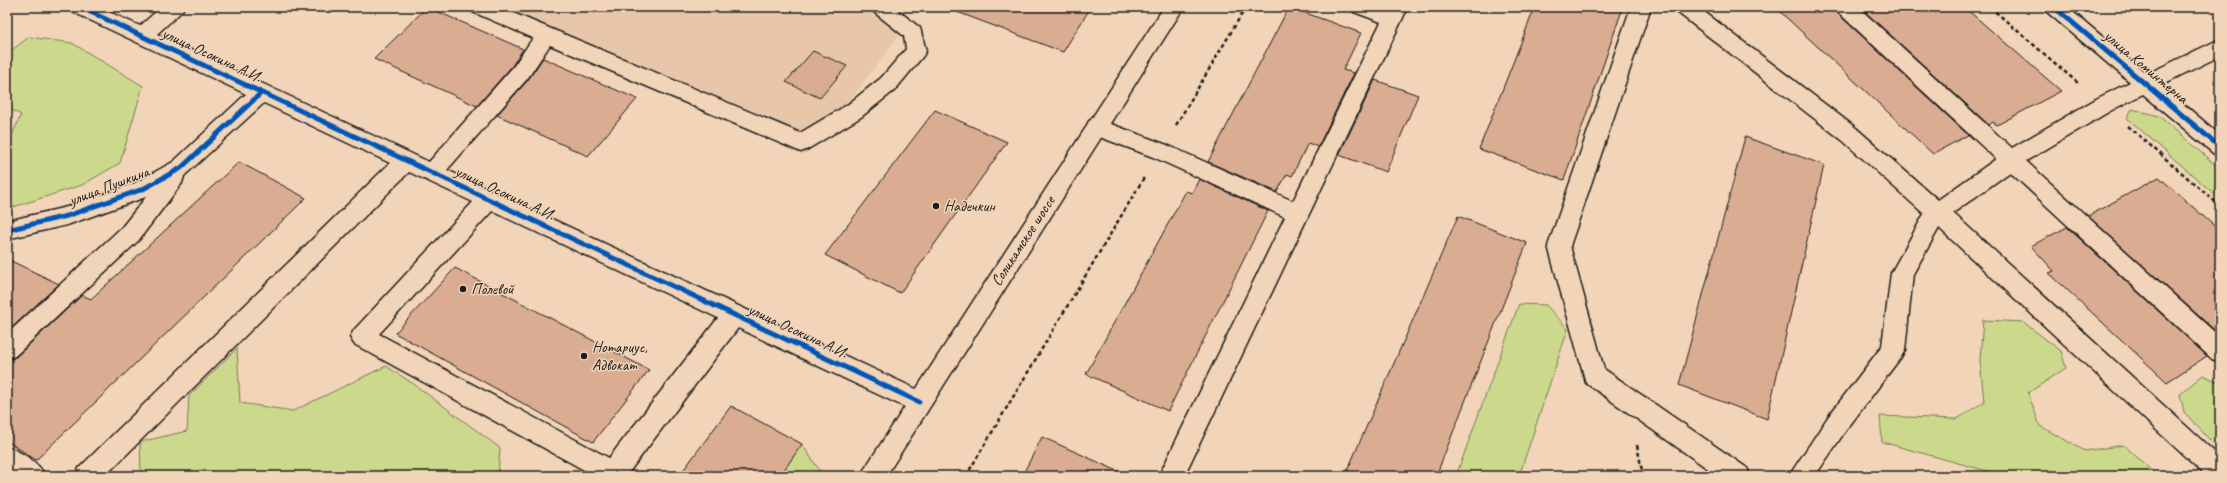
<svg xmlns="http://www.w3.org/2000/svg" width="2227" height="483" font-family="Caveat,sans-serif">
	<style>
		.built { fill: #e7c6aa }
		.green { fill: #ccd98d; stroke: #747a54 }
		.building { fill: #daad93; stroke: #1c1c1c }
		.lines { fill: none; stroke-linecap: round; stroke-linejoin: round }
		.minor-casing { stroke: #1c1c1c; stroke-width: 3 }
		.highway-casing { stroke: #1c1c1c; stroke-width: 3 }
		.path { stroke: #1c1c1c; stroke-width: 2.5; stroke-dasharray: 4 3; stroke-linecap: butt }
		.minor { fill: #f2d5b8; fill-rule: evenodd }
		.highway { fill: #f2d5b8; fill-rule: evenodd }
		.cycleway-casing { stroke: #f2d5b8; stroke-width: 8 }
		.cycleway { stroke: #0057b8; stroke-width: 5 }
		.poi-dot { fill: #1c1c1c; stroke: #f2d5b8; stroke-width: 1.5 }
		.labels { text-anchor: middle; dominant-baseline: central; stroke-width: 3; stroke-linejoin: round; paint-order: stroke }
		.street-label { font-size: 16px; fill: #1c1c1c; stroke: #f2d5b8 }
		.poi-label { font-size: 16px; fill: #1c1c1c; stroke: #f2d5b8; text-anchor: start }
	</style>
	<rect width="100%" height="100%" fill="#f2d5b8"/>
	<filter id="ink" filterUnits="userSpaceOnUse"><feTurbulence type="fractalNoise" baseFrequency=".025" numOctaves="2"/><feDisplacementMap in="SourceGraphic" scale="8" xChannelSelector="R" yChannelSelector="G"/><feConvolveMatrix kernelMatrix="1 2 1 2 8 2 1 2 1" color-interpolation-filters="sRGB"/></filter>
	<g filter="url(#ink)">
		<polygon class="built" points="483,7 864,7 902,31 816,145"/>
		<g class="green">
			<polygon points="29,37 72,43 143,86 120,163 82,185 7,209 7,147 21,115 7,107 7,54"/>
			<polygon points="2132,109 2159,116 2220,169 2220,199 2127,118"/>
			<polygon points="1519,304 1546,305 1568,329 1519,476 1456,476"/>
			<polygon points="1983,320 2023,322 2061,351 2066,368 2028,393 2040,426 2085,451 2124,445 2155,474 2155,476 2005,476 1882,442 1880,416 1957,419 1984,402 1980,360"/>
			<polygon points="237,348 240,403 293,411 386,366 415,385 500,448 498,476 141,476 140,442 187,431 189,396"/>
			<polygon points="2203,375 2220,383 2220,451 2184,412 2180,394"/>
			<polygon points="802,444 823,476 778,476"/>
		</g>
		<g class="building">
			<polygon points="427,7 523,49 512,66 477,106 374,59"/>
			<polygon points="952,7 1091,7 1063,52 952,10"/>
			<polygon points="1289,7 1361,33 1343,70 1354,73 1318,147 1308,143 1292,176 1287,174 1277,192 1208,162"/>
			<polygon points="1535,7 1623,7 1564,180 1479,149"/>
			<polygon points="1775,7 1834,7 1837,13 1968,135 1933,154"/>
			<polygon points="1860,7 1964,7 2061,91 1997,125 1993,122 1989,125"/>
			<polygon points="813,51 847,66 820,98 786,82"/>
			<polygon points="543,58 637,99 588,156 497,115 528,80"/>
			<polygon points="1375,80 1418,95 1386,172 1339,155"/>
			<polygon points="935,110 1007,142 900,293 825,255"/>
			<polygon points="1745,137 1824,165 1767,419 1679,385"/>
			<polygon points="239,162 306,198 36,460 7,441 7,360 16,357 82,295 91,299"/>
			<polygon points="2159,177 2220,231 2220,335 2088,216"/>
			<polygon points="1199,179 1268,211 1168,411 1086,374 1186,191 1192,193"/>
			<polygon points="1458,216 1527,243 1436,476 1345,476"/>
			<polygon points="2067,227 2207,356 2167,382 2049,273 2054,271 2031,246"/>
			<polygon points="7,259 59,284 7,332"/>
			<polygon points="455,268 649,370 593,442 395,333"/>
			<polygon points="731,406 802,444 780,476 679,476"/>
			<polygon points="1042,437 1129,476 1022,476"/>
		</g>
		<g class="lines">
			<defs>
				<g id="minor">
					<path d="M70 7H98L140 26 161 7H184L181 12 157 34 429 162 513 67 533 38 473 12 470 7H499L800 133 847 105 881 78 906 49 904 36 874 12 871 7H894L920 28 926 51 923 56 895 90 861 117 808 149 801 152 794 149 550 45 527 79 447 170 927 394 931 402 927 410 919 413 911 410 738 328 626 476H595L354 344 350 337 354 330 473 202 409 172 105 476H76L79 468 390 163 264 103 184 176 182 183 138 241 15 356 7 359V334L122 227 146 197 67 225 7 239V221L67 207 135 183 173 162 246 94 73 12ZM492 211 718 318 609 458 379 334Z"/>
					<polygon points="1351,7 1387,9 1388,7 1408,7 1184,476 1159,476 1285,217 1153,157 1089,133 1086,127 1089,121 1096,119 1103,121 1167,145 1293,201 1381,22 1354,12"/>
					<polygon points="1631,7 1651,7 1570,246 1604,369 1747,468 1750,476 1718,476 1586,383 1548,246"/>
					<polygon points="1674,7 1698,7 1856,128 1938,200 1996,159 1838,12 1835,7 1858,7 2012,148 2096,99 2130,82 2047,12 2044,7 2067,7 2147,74 2220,39 2220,56 2161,85 2220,135 2220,156 2213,153 2143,94 2110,111 2026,161 2220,337 2220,362 2212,359 2010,172 1953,213 2220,457 2220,476 2206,476 1939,228 1913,274 1905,350 1901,357 1844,433 1815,476 1789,476 1828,417 1882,346 1891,273 1924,214 1842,140 1677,12"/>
					<path d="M7 447C21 452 39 462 45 476H13L7 472Z"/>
				</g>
				<polygon id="highway" points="1164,7 1184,7 886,476 860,476"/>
			</defs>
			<use href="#minor" class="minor-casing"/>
			<use href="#highway" class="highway-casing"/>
			<g class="path">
				<polyline points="1990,7 2079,84"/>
				<polyline points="1176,125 1246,7"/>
				<polyline points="2128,126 2220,206"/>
				<polyline points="1637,445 1643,476"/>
				<polyline points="966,476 1145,176"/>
			</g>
			<use href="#minor" class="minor"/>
			<use href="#highway" class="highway"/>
			<defs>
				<g id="cycleway">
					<polyline points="80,7 919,402"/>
					<polyline points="2054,7 2220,147"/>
					<polyline points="7,230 67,216 143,189 181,168 261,93"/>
				</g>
			</defs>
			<use href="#cycleway" class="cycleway-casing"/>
			<use href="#cycleway" class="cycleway"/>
		</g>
	</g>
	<g class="poi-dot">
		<circle cx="936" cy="206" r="4"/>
		<circle cx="463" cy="289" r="4"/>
		<circle cx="584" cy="356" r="4"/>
	</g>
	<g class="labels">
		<g class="street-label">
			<text transform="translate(212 55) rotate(25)">улица Осокина А.И.</text>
			<text transform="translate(2146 67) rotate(40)">улица Коминтерна</text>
			<text transform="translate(109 186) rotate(-21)">улица Пушкина</text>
			<text transform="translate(505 193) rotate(25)">улица Осокина А.И.</text>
			<text transform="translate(1023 241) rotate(-57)">Соликамское шоссе</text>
			<text transform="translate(798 331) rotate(25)">улица Осокина А.И.</text>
		</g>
		<g class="poi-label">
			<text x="944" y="206">Надечкин</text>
			<text x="471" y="289">Полевой</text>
			<text x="592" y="347">Нотариус,<tspan x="592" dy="18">Адвокат</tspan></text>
		</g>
	</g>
	<rect width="2227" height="483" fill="none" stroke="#f2d5b8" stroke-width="24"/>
	<rect x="12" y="12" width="2203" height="459" fill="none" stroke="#1c1c1c" stroke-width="1.5" filter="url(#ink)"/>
</svg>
